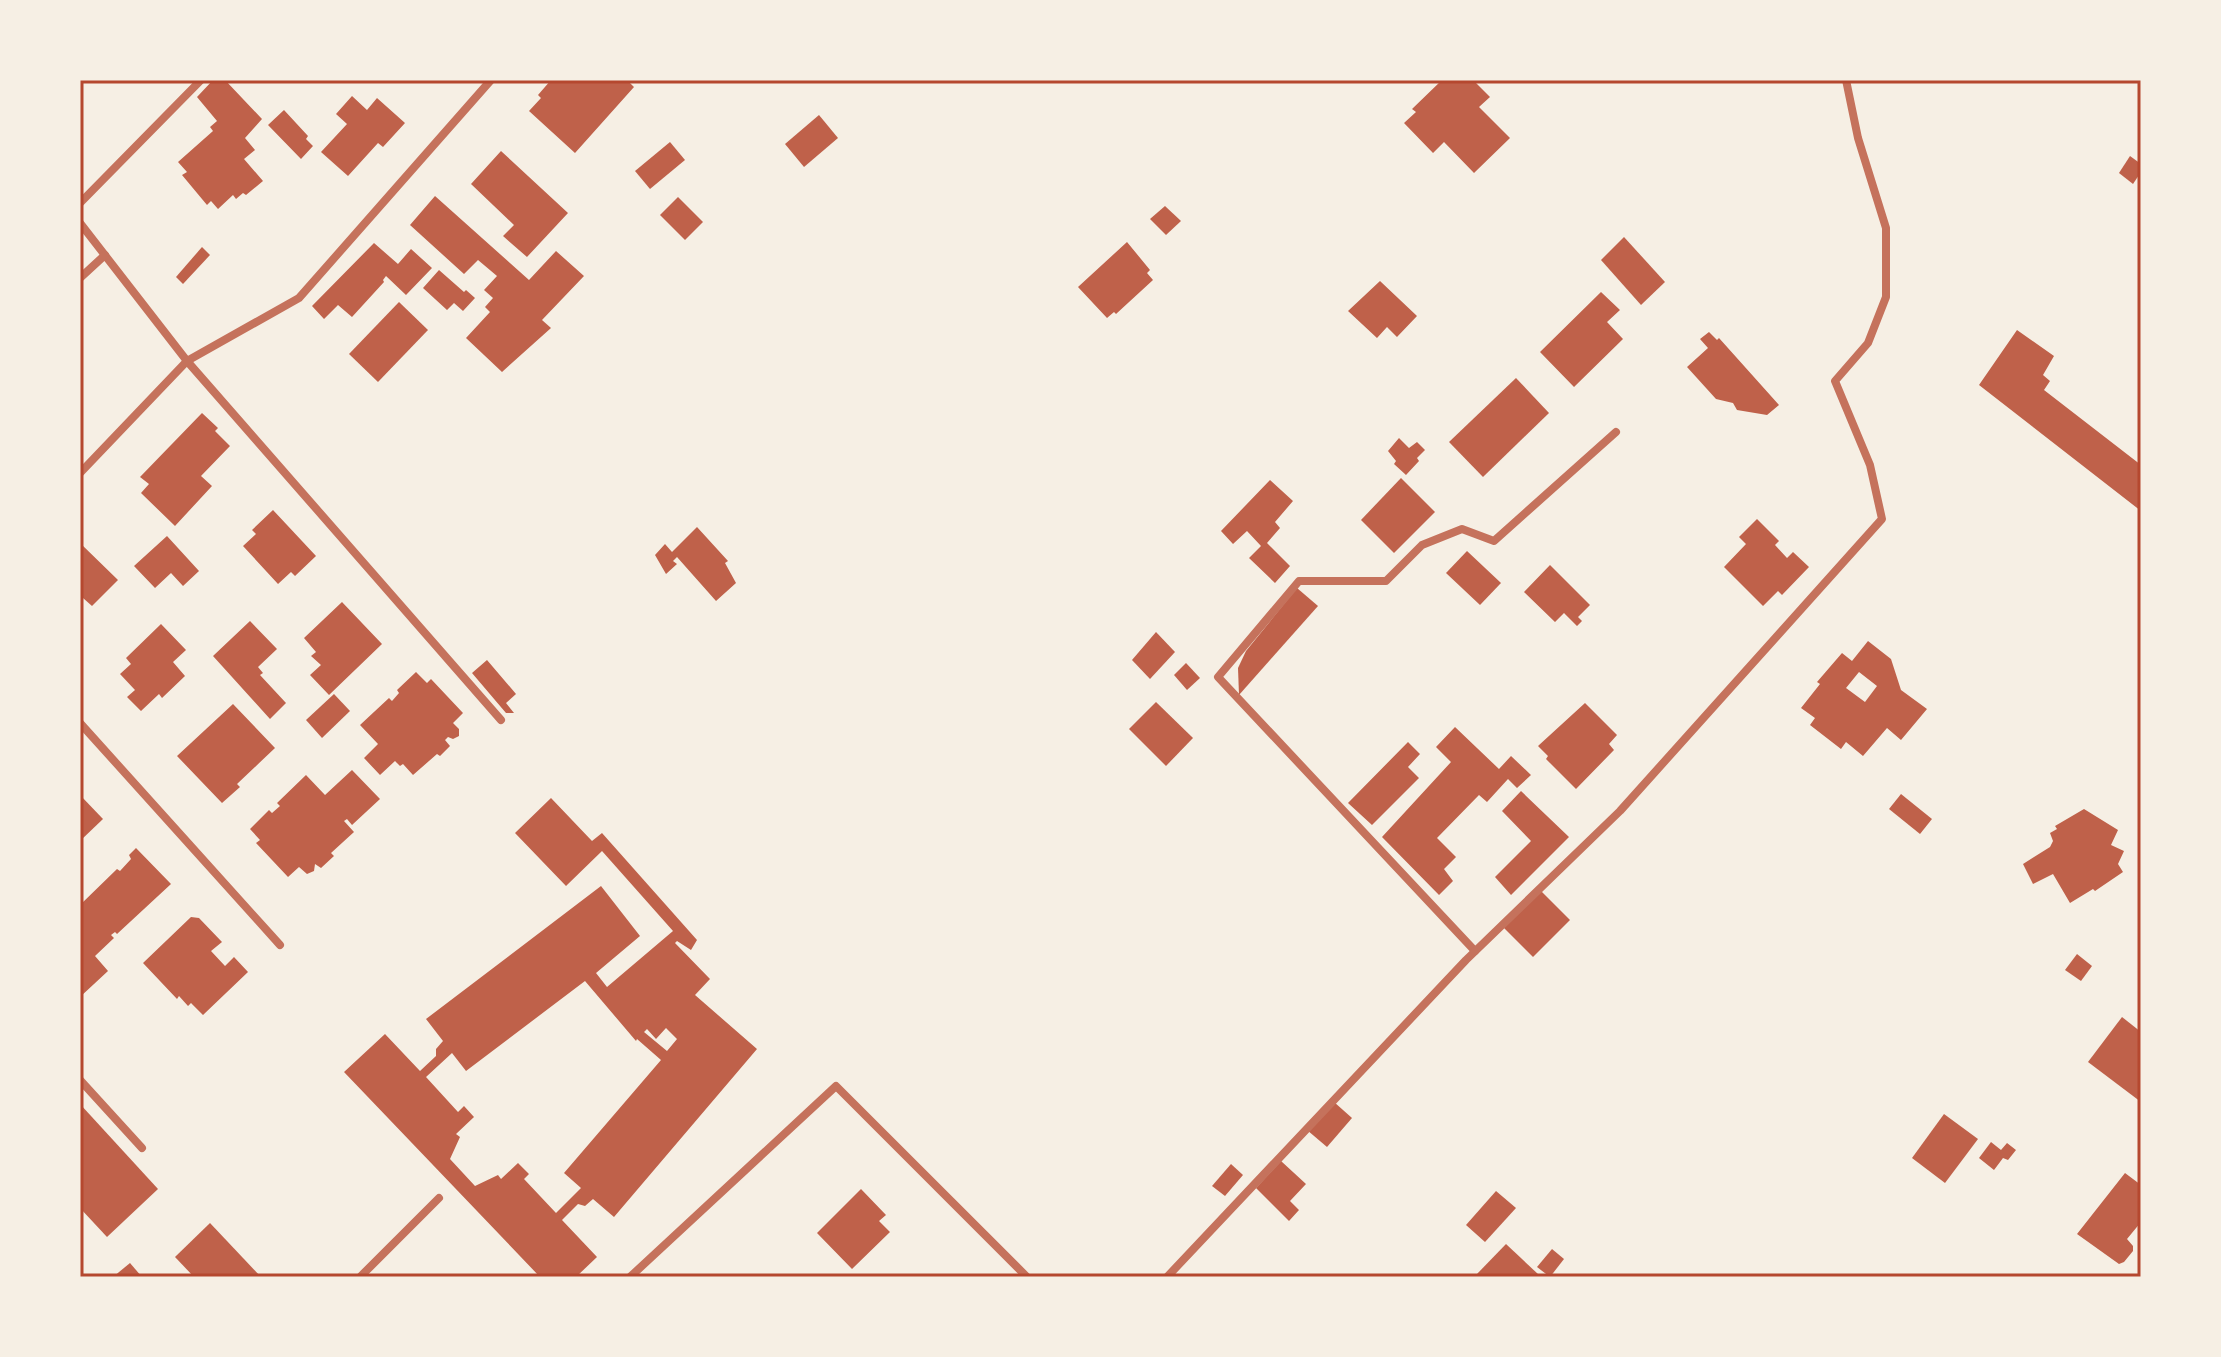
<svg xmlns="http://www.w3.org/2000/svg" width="2221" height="1357" font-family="'PT Serif',serif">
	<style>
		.building { fill: #bf614a; fill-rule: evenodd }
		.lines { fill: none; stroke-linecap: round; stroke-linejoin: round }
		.minor { stroke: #c5725c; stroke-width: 8 }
		.neatline { fill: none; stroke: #b5482f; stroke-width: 3 }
	</style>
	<rect width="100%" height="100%" fill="#f6efe4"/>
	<g class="building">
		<polygon points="213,80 225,80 262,119 245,138 255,150 244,159 263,181 246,195 243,193 236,199 233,195 218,209 211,201 207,205 182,175 187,172 178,162 213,131 210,127 217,121 197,97"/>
		<polygon points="551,80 627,80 634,87 575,153 529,111 541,98 538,95"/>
		<polygon points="1442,80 1473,80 1490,97 1479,107 1510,138 1474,173 1444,142 1433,153 1404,123 1416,112 1412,109"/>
		<polygon points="352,96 367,110 377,98 405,123 383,147 378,143 348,176 321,152 347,124 336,114"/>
		<polygon points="284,110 308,136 306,139 313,146 301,159 268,125"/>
		<polygon points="819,115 838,138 804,167 785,144"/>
		<polygon points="670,142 685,160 650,189 635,171"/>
		<polygon points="501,151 568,213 527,257 503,236 514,225 471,184"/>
		<polygon points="2130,156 2141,164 2141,172 2133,184 2119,173"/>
		<polygon points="435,196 529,280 556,251 584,276 542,320 551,328 502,372 466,338 490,312 485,307 493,298 484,290 497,276 478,260 464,274 410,225"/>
		<polygon points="678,197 703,222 685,240 660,215"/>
		<polygon points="1165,206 1181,221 1166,235 1150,219"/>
		<polygon points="1624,237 1665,282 1641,305 1601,260"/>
		<polygon points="1127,242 1150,270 1147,273 1153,280 1116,314 1114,312 1107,318 1078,287"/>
		<polygon points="374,243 398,264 411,249 432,268 406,295 386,276 383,280 384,282 352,317 338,305 324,319 312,306"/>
		<polygon points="202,247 210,255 183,284 176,277"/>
		<polygon points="439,270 464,292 466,290 475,298 463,311 454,303 447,310 423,288"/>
		<polygon points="1380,281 1417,316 1397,337 1387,327 1377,338 1348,311"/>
		<polygon points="1601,292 1620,310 1607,322 1623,339 1574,387 1540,352"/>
		<polygon points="399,302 428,330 378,382 349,354"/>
		<polygon points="2017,330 2054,356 2043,375 2050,381 2044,390 2141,465 2141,511 1979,385"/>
		<polygon points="1709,332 1717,340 1719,338 1779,405 1767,415 1737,410 1733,403 1716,399 1687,367 1708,348 1700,339"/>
		<polygon points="1516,378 1549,413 1483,477 1449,442"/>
		<polygon points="202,413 218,428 215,431 230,446 201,476 212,486 175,526 141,493 149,484 140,477"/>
		<polygon points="1399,438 1409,448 1417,442 1425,450 1417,458 1419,461 1406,475 1394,464 1396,461 1388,451"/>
		<polygon points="1401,478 1435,512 1394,553 1361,520"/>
		<polygon points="1270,480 1293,501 1275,522 1280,528 1267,543 1290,566 1275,583 1249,558 1261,546 1247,531 1233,544 1221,531"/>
		<polygon points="273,510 316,556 295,576 291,572 278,584 243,546 256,534 252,530"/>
		<polygon points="1757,519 1779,541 1775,545 1787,558 1793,552 1809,567 1782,595 1778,591 1763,606 1724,567 1746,544 1739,537"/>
		<polygon points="697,527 728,561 725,563 736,583 716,601 677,557 673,561 677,564 666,574 655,555 665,544 672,552"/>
		<polygon points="167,536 199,571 183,586 171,573 155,588 134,566"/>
		<polygon points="80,543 118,580 92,606 83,598 80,601"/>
		<polygon points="1467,551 1501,583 1480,605 1446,573"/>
		<polygon points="1550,565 1590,605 1578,617 1582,621 1577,626 1564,613 1555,622 1524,592"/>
		<polygon points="1297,588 1318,606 1239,695 1238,668 1246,651"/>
		<polygon points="342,602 382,644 329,695 310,675 321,665 311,656 316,652 304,638"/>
		<polygon points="250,621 277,649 258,667 263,673 260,675 286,703 270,719 213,656"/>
		<polygon points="161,624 186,650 173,662 185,676 162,698 159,694 141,711 127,697 135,690 120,674 131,664 126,658"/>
		<polygon points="1156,632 1175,652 1150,679 1132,660"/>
		<path d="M1868 641 1891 659 1901 690 1927 709 1901 740 1887 728 1863 756 1846 742 1841 749 1810 725 1815 718 1801 708 1820 684 1817 682 1842 653 1852 661ZM1859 672 1877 686 1865 702 1846 688Z"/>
		<polygon points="487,660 516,694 506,703 514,713 506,713 472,673"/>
		<polygon points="1186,663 1200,678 1187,690 1174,675"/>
		<polygon points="416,672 427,683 431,679 463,713 453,723 459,729 459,736 453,739 448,737 445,740 450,746 440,756 437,754 413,775 403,764 400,766 395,761 380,775 364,758 378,744 360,725 389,698 392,701 399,693 397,690"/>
		<polygon points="334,694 350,711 322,738 306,720"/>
		<polygon points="1156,702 1193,738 1166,766 1129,729"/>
		<polygon points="1585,703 1617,735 1609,744 1614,750 1576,789 1546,759 1548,756 1538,746"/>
		<polygon points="233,704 275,748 237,784 240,787 222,803 177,756"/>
		<polygon points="1455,727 1499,769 1511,756 1531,775 1517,788 1508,779 1487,802 1479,795 1437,838 1456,857 1444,869 1453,881 1439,895 1382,837 1451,762 1436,747"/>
		<polygon points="1408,742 1420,754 1408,767 1419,778 1372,825 1348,803"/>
		<polygon points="352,770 380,799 352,825 347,819 344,821 354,832 331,853 334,856 321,868 315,864 314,871 307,874 299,867 288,877 256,843 260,840 250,829 269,810 272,813 280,806 277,803 306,775 325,795"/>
		<polygon points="1521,791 1569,837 1511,895 1495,877 1531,841 1502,811"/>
		<polygon points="1901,794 1932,819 1920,834 1889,809"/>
		<polygon points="80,795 103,819 80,841"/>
		<path d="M551 798 592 841 602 833 697 940 691 950 677 941 675 943 710 979 695 995 757 1049 614 1217 593 1199 585 1206 578 1204 562 1220 597 1257 576 1277H540L344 1072 385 1034 420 1071 436 1056V1049L443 1041 426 1019 601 886 640 936 596 973 607 987 673 931 602 851 566 886 515 833ZM585 981 636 1041 637 1039 661 1060 564 1173 581 1188 556 1213 524 1179 529 1174 518 1163 501 1179 498 1175 475 1186 450 1159 460 1137 456 1134 474 1117 464 1106 458 1112 426 1077 452 1053 466 1071ZM666 1028 677 1039 667 1051 644 1032 647 1029 656 1039Z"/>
		<polygon points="2084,809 2118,830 2111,845 2124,851 2118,864 2123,872 2095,891 2093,889 2070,903 2053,874 2033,884 2023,864 2050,847 2053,841 2050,833 2057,829 2055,826"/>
		<polygon points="136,848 171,884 117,934 115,932 111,935 114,938 95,956 108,971 80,997 80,905 117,869 120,871 131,859 129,855"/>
		<polygon points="1540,890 1570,920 1533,957 1504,928"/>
		<polygon points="191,917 199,918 222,942 211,951 225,966 234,957 248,972 203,1015 191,1003 188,1006 179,996 177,999 143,963"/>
		<polygon points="2077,954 2092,966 2081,981 2065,970"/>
		<polygon points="2122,1017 2141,1032 2141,1102 2088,1062"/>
		<polygon points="1334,1102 1352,1118 1327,1147 1307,1130"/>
		<polygon points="80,1104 158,1189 107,1237 80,1208"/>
		<polygon points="1944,1114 1978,1139 1945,1183 1912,1158"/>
		<polygon points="1991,1142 2001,1150 2007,1143 2016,1150 2008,1160 2003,1158 1994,1170 1979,1158"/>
		<polygon points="1281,1161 1306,1184 1290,1201 1299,1210 1289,1221 1256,1188"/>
		<polygon points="1231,1164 1243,1175 1225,1196 1212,1186"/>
		<polygon points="2125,1173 2141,1185 2141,1222 2127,1239 2133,1246 2133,1251 2124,1262 2119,1264 2077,1234"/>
		<polygon points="861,1189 886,1215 879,1221 890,1232 852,1269 817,1233"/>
		<polygon points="1496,1191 1516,1208 1485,1242 1466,1225"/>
		<polygon points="210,1223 261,1277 194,1277 175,1257"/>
		<polygon points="1506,1244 1539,1275 1537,1277 1476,1275"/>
		<polygon points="1552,1249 1564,1259 1550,1277 1537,1267"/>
		<polygon points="130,1263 142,1277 113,1277"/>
	</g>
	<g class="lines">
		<g class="minor">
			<polyline points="80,203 201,80"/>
			<polyline points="80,223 187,361 501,720"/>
			<polyline points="80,278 105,255"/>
			<polyline points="80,473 187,361 299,298 491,80"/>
			<polyline points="80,723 280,945"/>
			<polyline points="1475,951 1218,677 1299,581 1386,581 1422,545 1462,529 1494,541 1616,432"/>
			<polyline points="80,1080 142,1148"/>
			<polyline points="360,1277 439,1198"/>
			<polyline points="630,1277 836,1086 1027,1277"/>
			<polyline points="1167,1277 1466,960 1620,811 1882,519 1870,465 1835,381 1868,343 1886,297 1886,228 1858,138 1846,80"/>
		</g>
	</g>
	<rect width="2221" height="1357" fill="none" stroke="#f6efe4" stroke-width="164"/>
	<rect x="82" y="82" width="2057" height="1193" class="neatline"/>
</svg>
